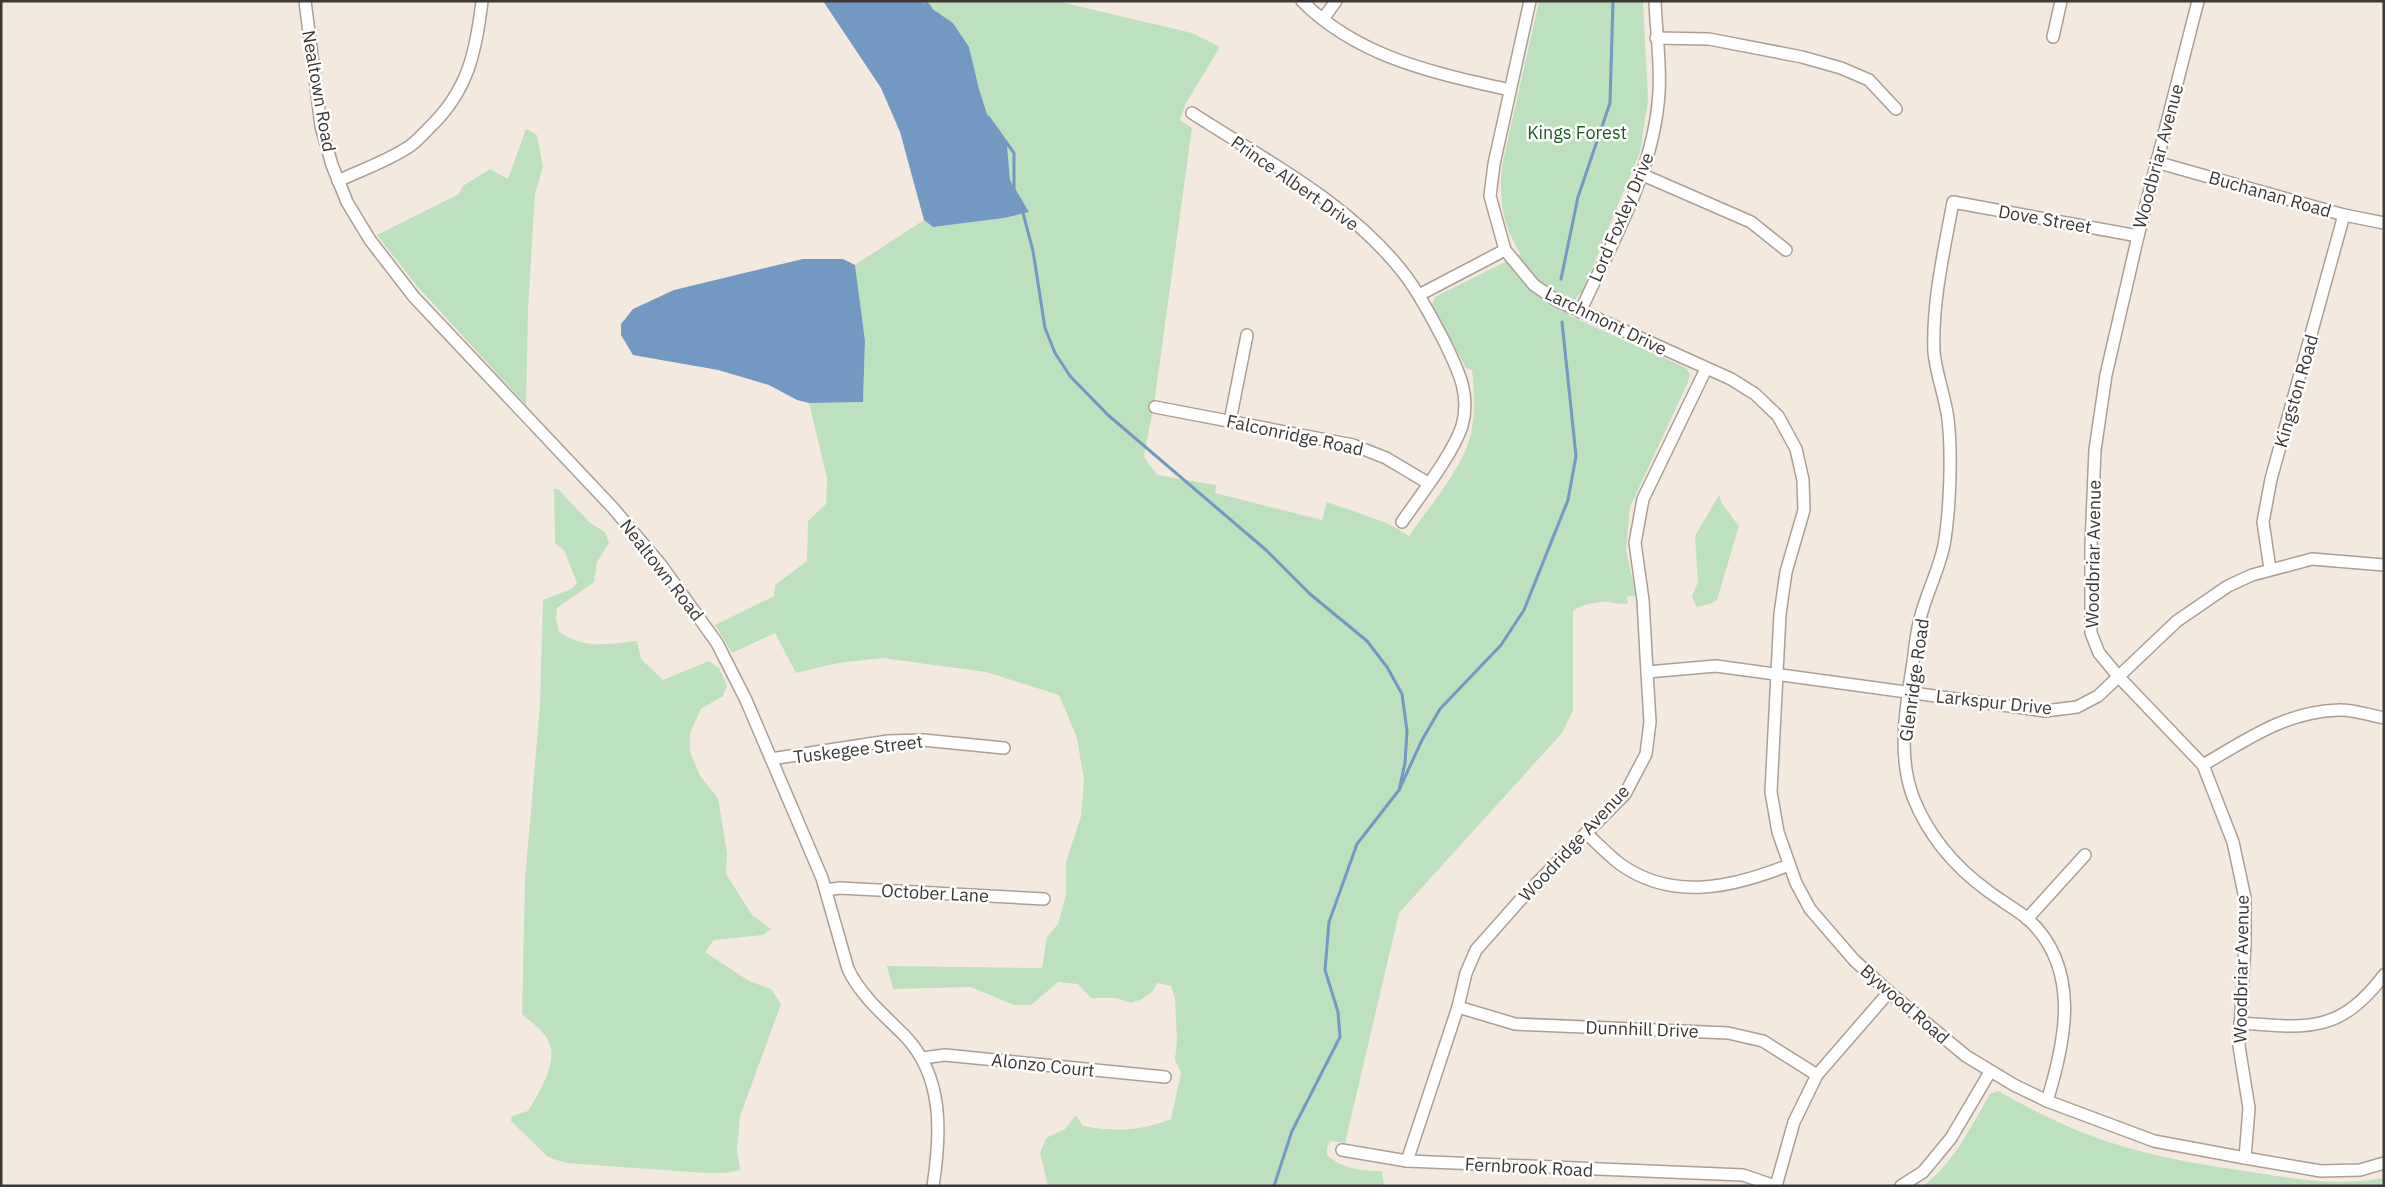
<svg xmlns="http://www.w3.org/2000/svg" width="2385" height="1187" font-family="'IBM Plex Sans',sans-serif">
	<style>
		.green { fill: #bde0bf }
		.water { fill: #7199c1 }
		.lines { fill: none; stroke-linecap: round; stroke-linejoin: round }
		.stream { stroke: #7199c1; stroke-width: 3 }
		.minor-casing { stroke: #aa9f96; stroke-width: 14 }
		.minor { stroke: #fff; stroke-width: 11 }
		.labels { text-anchor: middle; dominant-baseline: central; stroke-width: 5; stroke-linejoin: round; paint-order: stroke }
		.street-label { font-size: 18px; fill: #3c3834; stroke: #fff }
		.park-label { font-size: 18px; fill: #195a27; stroke: #fff }
	</style>
	<rect width="100%" height="100%" fill="#f4e9df"/>
	<g class="green">
		<path d="M921 1H1056L1192 33 1220 47 1186 103 1180 120 1192 128 1155 397 1144 457 1157 475 1216 485 1215 493 1322 520 1327 502 1387 523 1409 536C1427 510 1454 478 1466 449 1476 424 1475 396 1472 370L1466 368 1432 305 1435 297 1521 254C1502 227 1499 198 1502 166L1539 1H1643L1648 100 1640 152 1583 290 1576 298 1568 315 1686 368 1690 374 1688 382 1630 507 1626 550 1636 595 1627 597 1628 603C1621 605 1616 603 1608 602 1599 601 1580 605 1573 611V710L1562 733 1399 913 1345 1143 1331 1141 1327 1146V1155C1343 1169 1362 1171 1382 1171L1384 1186H1048L1040 1153 1046 1138 1065 1129 1076 1115 1083 1126C1113 1132 1143 1131 1171 1119L1181 1073 1175 1060 1177 1039 1175 998 1171 986 1157 983 1153 991 1142 999 1131 1003 1116 998H1091L1078 984 1058 982 1031 1005H1014L971 987 893 989 887 966 1042 968 1047 937 1058 924 1066 895V862L1081 816 1084 780 1077 738 1059 695 986 672 882 658 838 663 796 673 775 633 732 653 715 625 774 596 775 585 807 561 808 521 826 504 827 478 809 403 863 402 865 341 855 265 924 220 933 227 1004 218 1028 212 1010 180 1007 145 988 117 979 89 969 47 953 23Z"/>
		<polygon points="526,129 537,135 543,167 535,194 528,309 526,405 417,286 377,235 459,194 463,186 490,169 508,179"/>
		<path d="M554 489H558L590 523 605 532 609 543 597 562 594 582 557 608 556 619 559 632C588 650 604 644 637 641L641 659 663 680 709 661 719 668 727 686 723 696 701 709 690 733V752L700 776 718 798 727 853 726 874 752 915 771 929 763 935 714 940 705 952 749 981 771 989 781 1004 740 1116 737 1150 740 1170 725 1173H705L566 1163 548 1157 511 1121 512 1116 528 1111C539 1093 558 1063 549 1042 544 1031 531 1022 522 1014L525 880 540 705 543 600 571 589 577 583 564 550 555 543Z"/>
		<polygon points="1719,495 1722,504 1739,526 1717,600 1710,604 1697,607 1692,597 1698,582 1695,536"/>
		<path d="M1998 1091C2037 1113 2079 1134 2122 1146 2165 1159 2209 1166 2252 1172 2298 1180 2337 1186 2384 1178V1186H1923C1954 1163 1971 1126 1990 1094Z"/>
	</g>
	<g class="water">
		<polygon points="823,1 921,1 953,23 969,47 979,89 988,117 1007,145 1010,180 1029,212 1004,218 933,227 924,220 900,132 881,88"/>
		<polygon points="803,259 843,259 855,265 865,341 863,402 809,403 797,400 769,385 718,370 633,355 621,335 621,324 633,309 674,290"/>
	</g>
	<g class="lines">
		<g class="stream">
			<polyline points="925,1 931,9"/>
			<polyline points="988,117 1014,153 1014,189"/>
			<polyline points="1022,209 1033,251 1045,328 1055,353 1070,376 1108,415 1266,550 1310,594 1367,641 1387,667 1402,694 1407,731 1405,763 1399,790"/>
			<polyline points="1561,279 1578,197 1610,103 1613,1"/>
			<polyline points="1274,1186 1292,1131 1340,1037 1338,1012 1325,970 1329,922 1357,844 1399,790 1422,740 1440,709 1501,645 1524,610 1568,500 1576,456 1562,322"/>
		</g>
		<defs>
			<g id="minor">
				<path d="M305 1 321 126 332 165 347 202 370 240 414 297 613 508 661 565 717 643 746 700 822 878 848 969C861 996 884 1015 905 1036 944 1077 941 1134 933 1186"/>
				<path d="M1302 1C1359 58 1435 73 1510 90"/>
				<polyline points="1530,1 1494,164 1490,196 1505,250 1534,285 1556,300 1731,379 1755,394 1778,416 1796,449 1803,480 1804,510 1786,572 1780,614 1771,792 1778,832 1796,883 1810,909 1854,960 1889,992 1966,1056 2014,1085 2047,1101 2154,1141 2245,1158 2321,1171 2360,1170 2384,1163"/>
				<polyline points="2198,1 2138,236 2106,375 2095,450 2091,545 2091,633 2099,653 2118,676 2203,765 2233,842 2245,898 2245,944 2239,1046 2249,1108 2245,1158"/>
				<polyline points="1323,19 1336,1"/>
				<polyline points="2053,37 2061,1"/>
				<polyline points="1656,38 1709,39 1802,57 1841,68 1869,80 1896,109"/>
				<path d="M1192 113C1266 161 1351 204 1405 275 1421 296 1433 320 1445 343 1458 370 1471 394 1462 426 1453 454 1419 497 1402 522"/>
				<polyline points="2156,162 2344,215 2384,223"/>
				<polyline points="1643,175 1751,222 1786,250"/>
				<path d="M338 181C361 170 388 161 410 146 417 141 423 134 429 128 468 91 476 52 482 1"/>
				<polyline points="1419,295 1505,250"/>
				<path d="M1580 312C1612 242 1654 172 1659 93 1661 63 1656 31 1655 1"/>
				<polyline points="1155,407 1353,445 1386,458 1428,483"/>
				<polyline points="1230,421 1247,335"/>
				<polyline points="2270,569 2263,522 2271,479 2344,215"/>
				<polyline points="1647,672 1716,666 2045,711 2077,707 2098,696 2177,621 2228,586 2252,575 2312,559 2384,565"/>
				<polyline points="771,759 888,741 923,740 1004,748"/>
				<path d="M2203 765C2248 739 2285 712 2338 710 2352 709 2369 715 2384 718"/>
				<path d="M1586 833C1597 843 1608 855 1620 864 1673 902 1734 887 1789 865"/>
				<polyline points="826,890 840,888 1044,899"/>
				<polyline points="2027,919 2085,855"/>
				<polyline points="1458,1007 1515,1024 1728,1033 1763,1041 1817,1075"/>
				<path d="M2240 1023C2308 1028 2339 1034 2384 975"/>
				<polyline points="922,1058 945,1055 1165,1077"/>
				<path d="M2047 1101C2066 1040 2081 968 2028 919 2016 909 2001 901 1988 891 1955 867 1928 835 1913 797 1897 754 1906 706 1913 662 1915 648 1916 633 1920 619 1926 594 1939 570 1944 545 1950 511 1952 453 1948 419 1945 396 1936 374 1934 352 1932 302 1944 251 1953 202L2138 236"/>
				<polyline points="1342,1150 1407,1161 1743,1175 1775,1186"/>
				<polyline points="1407,1161 1458,1007 1466,973 1476,950 1522,898 1625,794 1646,754 1650,722 1647,672 1643,600 1635,543 1643,499 1706,369"/>
				<polyline points="1776,1186 1794,1122 1817,1075 1889,992"/>
				<polyline points="1901,1186 1923,1172 1951,1138 1990,1072"/>
			</g>
		</defs>
		<use href="#minor" class="minor-casing"/>
		<use href="#minor" class="minor"/>
	</g>
	<g class="labels">
		<g class="street-label">
			<text transform="translate(319 91) rotate(80)">Nealtown Road</text>
			<text transform="translate(2158 156) rotate(-75)">Woodbriar Avenue</text>
			<text transform="translate(1295 183) rotate(35)">Prince Albert Drive</text>
			<text transform="translate(2270 194) rotate(16)">Buchanan Road</text>
			<text transform="translate(1621 217) rotate(-67)">Lord Foxley Drive</text>
			<text transform="translate(2045 219) rotate(10)">Dove Street</text>
			<text transform="translate(1606 321) rotate(26)">Larchmont Drive</text>
			<text transform="translate(2296 391) rotate(-74)">Kingston Road</text>
			<text transform="translate(1295 435) rotate(12)">Falconridge Road</text>
			<text transform="translate(2093 554) rotate(-89)">Woodbriar Avenue</text>
			<text transform="translate(662 570) rotate(52)">Nealtown Road</text>
			<text transform="translate(1914 680) rotate(-82)">Glenridge Road</text>
			<text transform="translate(1994 702) rotate(6)">Larkspur Drive</text>
			<text transform="translate(858 749) rotate(-7)">Tuskegee Street</text>
			<text transform="translate(1574 843) rotate(-47)">Woodridge Avenue</text>
			<text transform="translate(935 893) rotate(3)">October Lane</text>
			<text transform="translate(2241 969) rotate(-89)">Woodbriar Avenue</text>
			<text transform="translate(1905 1004) rotate(41)">Bywood Road</text>
			<text transform="translate(1642 1029) rotate(2)">Dunnhill Drive</text>
			<text transform="translate(1043 1065) rotate(6)">Alonzo Court</text>
			<text transform="translate(1529 1167) rotate(3)">Fernbrook Road</text>
		</g>
		<g class="park-label">
			<text x="1577" y="132">Kings Forest</text>
		</g>
	</g>
	<rect width="2385" height="1187" fill="none" stroke="#3c3834" stroke-width="5"/>
</svg>
